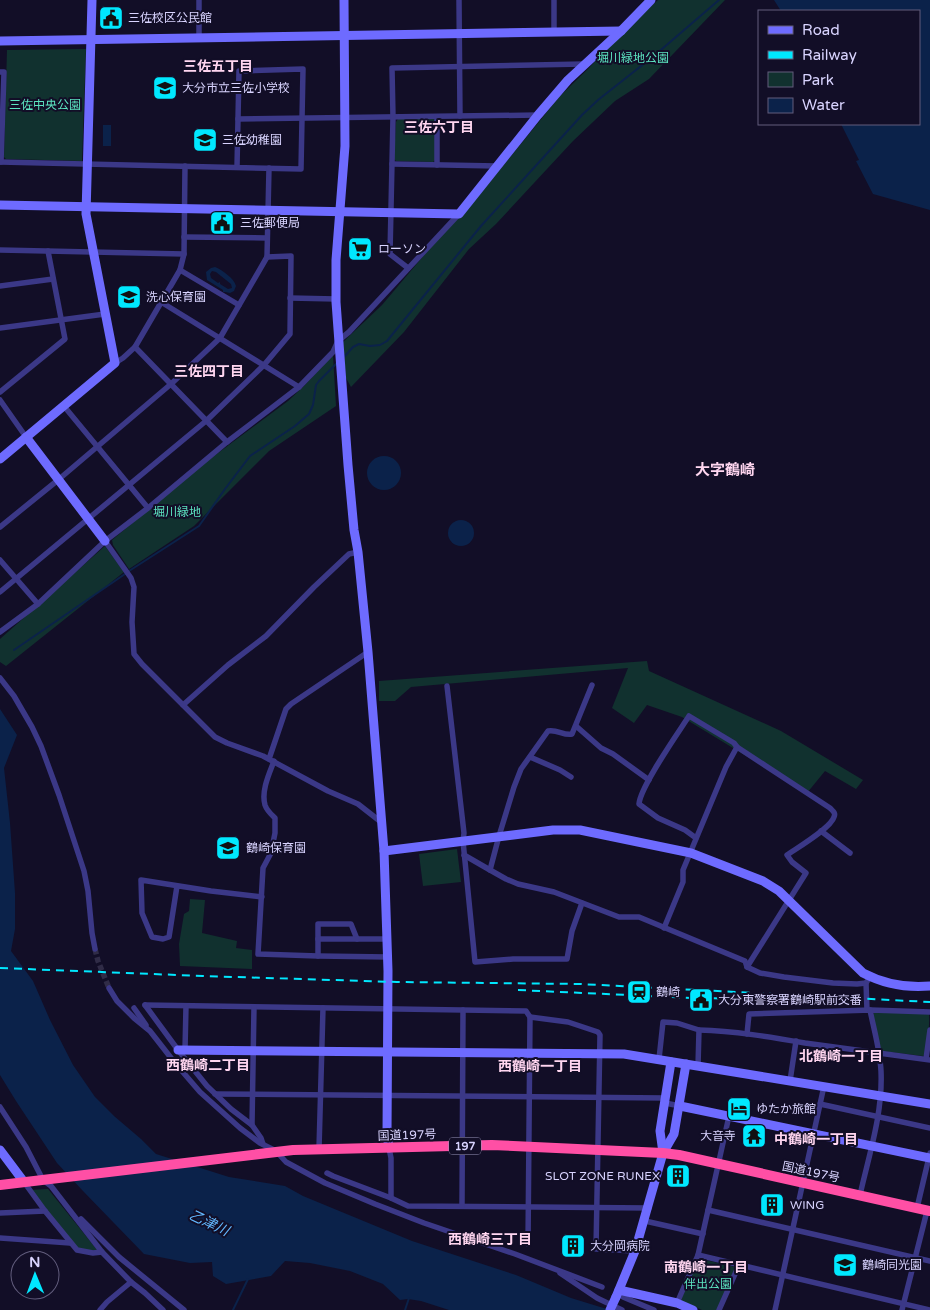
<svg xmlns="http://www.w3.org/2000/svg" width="930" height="1310" font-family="'Varela Round','Noto Sans JP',sans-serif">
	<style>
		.green { fill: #11312f }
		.water { fill: #0b224a; fill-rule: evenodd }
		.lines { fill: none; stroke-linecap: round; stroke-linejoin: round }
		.stream { stroke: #0b224a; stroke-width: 2 }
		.street-tunnel { stroke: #302c47; stroke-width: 5.5; stroke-dasharray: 5.5 3; stroke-linecap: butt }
		.street { stroke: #3b3887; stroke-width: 5.5 }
		.secondary { stroke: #6e6bff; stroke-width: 9 }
		.highway { stroke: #ff4fa5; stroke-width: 10 }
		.rail { stroke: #00e8ff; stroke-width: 2; stroke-dasharray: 8 6; stroke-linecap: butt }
		.secondary-bridge { stroke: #6e6bff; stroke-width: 9 }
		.labels { text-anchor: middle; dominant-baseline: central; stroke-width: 4; stroke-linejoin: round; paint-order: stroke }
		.shield { fill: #120e27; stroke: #9d99be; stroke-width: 1 }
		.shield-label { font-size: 11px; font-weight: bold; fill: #d9d4ff }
		.poi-label { font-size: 12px; fill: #d9d4ff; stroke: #120e27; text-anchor: start }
		.park-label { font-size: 12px; fill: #5ce3c0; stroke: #120e27 }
		.street-label { font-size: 12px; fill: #d9d4ff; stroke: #120e27 }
		.neighbourhood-label { font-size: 14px; font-weight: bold; fill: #ffd6f0; stroke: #120e27 }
		.water-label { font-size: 14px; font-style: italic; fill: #62b8ff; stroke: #120e27 }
		.quarter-label { font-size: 15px; font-weight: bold; fill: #ffd6f0; stroke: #120e27 }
	</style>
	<rect width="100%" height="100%" fill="#120e27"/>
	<g class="green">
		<polygon points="658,0 725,0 649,79 615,101 573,141 496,224 469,249 404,332 351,387 346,378 343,342 382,305 431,247 480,194 560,96 589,68 615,39"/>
		<polygon points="86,49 82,161 6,159 4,157 7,50"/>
		<polygon points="398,119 434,119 436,121 435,160 433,162 396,161 394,159 396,122"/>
		<polygon points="333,355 336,406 269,451 194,526 129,569 113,545 112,540 210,459 288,401 304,386"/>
		<polygon points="105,546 124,572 6,666 0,662 0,639"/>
		<polygon points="647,661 649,671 781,731 863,780 856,789 825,771 807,793 682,717 647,705 634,723 612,708 628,668 411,687 395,701 379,701 379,681"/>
		<polygon points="457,849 461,882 423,886 419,854"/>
		<polygon points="190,899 205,900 202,933 237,941 236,948 252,950 252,969 180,966 179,944 184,914 189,911"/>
		<path d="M875 1012 929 1014C930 1026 927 1042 926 1054L923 1056 882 1051 880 1049 873 1014Z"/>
		<polygon points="48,1189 98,1251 77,1250 30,1190"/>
		<polygon points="701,1259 735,1267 736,1269 717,1310 702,1310 682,1301 681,1300 698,1260"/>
	</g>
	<g class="water">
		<polygon points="774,0 930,0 930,210 873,194 856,161 859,160 841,124 919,124 919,11 781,11"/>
		<rect x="103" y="125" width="8" height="21"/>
		<path d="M215 267C222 270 234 278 236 286L234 291 230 293 225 292H223V290L207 280 206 272 211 268ZM212 271 216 272 231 284 232 288 228 289 220 284V282L218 283 211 278 210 274Z"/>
		<circle cx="384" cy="473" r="17"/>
		<circle cx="461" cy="533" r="13"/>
		<polygon points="0,709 17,735 4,768 10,823 15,893 15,929 11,951 33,981 50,1020 73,1065 95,1097 114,1116 141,1139 156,1154 229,1177 285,1186 303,1196 412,1241 516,1275 571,1298 610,1310 449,1310 421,1301 408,1299 400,1300 383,1284 350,1271 310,1263 285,1261 271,1276 226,1284 213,1276 212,1262 190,1263 144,1254 83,1191 57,1163 16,1101 0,1075"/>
	</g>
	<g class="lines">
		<g class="stream">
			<polyline points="344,357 353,347 359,344 370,346 380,345 387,341 481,226 582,115 598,100 655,55 719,0"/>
			<polyline points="129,571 199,526 225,489 250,456 295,426 309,414 313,405 316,385 319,381 337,363"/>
			<polyline points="14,650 125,574"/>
			<polyline points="233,1310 248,1279"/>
			<polyline points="405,1310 409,1298"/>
		</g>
		<polyline class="street-tunnel" points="95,949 98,961 109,988"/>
		<g class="street">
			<polyline points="199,0 199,37"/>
			<polyline points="459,0 460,116"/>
			<polyline points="554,0 554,32"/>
			<polyline points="0,72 4,72 1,162"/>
			<polyline points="238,119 538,115"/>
			<polyline points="0,162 301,169 303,69 239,71 237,167"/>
			<polyline points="392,164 497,166"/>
			<polyline points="437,165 437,117"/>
			<polyline points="184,237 267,238"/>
			<polyline points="0,250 184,254"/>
			<polyline points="408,268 390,254 393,117 392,68 584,64"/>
			<polyline points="180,270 239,305"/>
			<polyline points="0,286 53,279"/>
			<polyline points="290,298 336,299"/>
			<polyline points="161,302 299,387"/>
			<polyline points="0,328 105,314"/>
			<polyline points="135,347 227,442"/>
			<polyline points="115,363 123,358 135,347 180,270 184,254 185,166"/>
			<polyline points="0,392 65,339 48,251"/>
			<polyline points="0,400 26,437"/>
			<polyline points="63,405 148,508"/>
			<polyline points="0,527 58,480 171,384 220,338 267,257"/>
			<polyline points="105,541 131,578 134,587 132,622 134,654 142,664 215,737 227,743 263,756 328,791 358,804 381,822"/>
			<polyline points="0,560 38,604"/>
			<polyline points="0,592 206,421 264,365 290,334 291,256 267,257 269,168"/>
			<polyline points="0,632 38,604 105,541 148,508 227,442 299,387 333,352 338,341 349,332 459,214"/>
			<polyline points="0,678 14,696 32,727 41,746 59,795 84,871 88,891 92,933 95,949"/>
			<path d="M592 685 572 734C564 736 557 729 548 731L521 769 514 787 499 836 490 870 506 879 518 884 554 892 619 917H639L745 961 747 967 760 973 784 977 833 983 857 984 866 983 870 977"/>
			<polyline points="447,686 464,833 463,841 475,962 513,959 567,959 572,931 582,903"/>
			<polyline points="183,705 228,665 266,636 314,587 349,554 358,552"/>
			<polyline points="576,726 601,748 613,754 649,780"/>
			<polyline points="530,757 560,770 571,777"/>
			<polyline points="269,759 286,709 291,704 368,652"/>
			<path d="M274 761C269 774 261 791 265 805 267 811 272 815 275 818V833L271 853 263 868 258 954 318 956 388 957"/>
			<polyline points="821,831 850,853"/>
			<path d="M696 838 685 830 658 818 639 804C640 787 678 733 689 716L734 743 737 747"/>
			<polyline points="464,855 490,870"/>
			<polyline points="177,886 169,937 163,939 152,937 142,913 141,880 211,891 262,897"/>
			<path d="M664 928 683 882V870L726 767 737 747 830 808C833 811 836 813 834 817 831 828 797 848 787 855L792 862 806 873 747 967"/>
			<polyline points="318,939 318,924 351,924 357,939"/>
			<polyline points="318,956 318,939 387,939"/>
			<polyline points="866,983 867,1010"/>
			<polyline points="109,988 117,1001 134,1018 150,1031 175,1063 200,1092 240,1128 260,1143 276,1151 286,1162 325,1183 375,1204 424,1223 515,1254 602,1287"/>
			<polyline points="145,1005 526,1011 530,1017 528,1244"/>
			<polyline points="145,1005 178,1050 207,1086 231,1109 252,1125 261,1138 263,1144"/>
			<polyline points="134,1008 146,1025"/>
			<polyline points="530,1017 568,1022 598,1032 600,1035 596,1249 635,1251"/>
			<path d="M699 1030C735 1031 770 1037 805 1043 847 1049 888 1054 930 1060"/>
			<polyline points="747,1034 749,1014 871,1010 930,1012"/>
			<polyline points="185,1050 186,1006"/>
			<polyline points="659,1059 663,1022 677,1023 699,1030 698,1066"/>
			<polyline points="926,1059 930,1030"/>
			<polyline points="790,1081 796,1041"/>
			<polyline points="215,1094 665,1098"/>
			<polyline points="665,1103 680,1106"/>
			<polyline points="820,1104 930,1128"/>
			<polyline points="0,1107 26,1147 43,1180 51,1186 102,1252 131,1282 145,1293 163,1310"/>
			<polyline points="252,1125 254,1007"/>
			<polyline points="389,1148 391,1158 391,1198 408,1206 649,1208"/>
			<polyline points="319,1149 323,1008"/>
			<polyline points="327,1173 333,1176 391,1198"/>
			<polyline points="24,1182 45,1211 77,1250 93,1253 102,1252"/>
			<path d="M860 1195C869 1155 883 1113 881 1071 880 1050 874 1030 870 1010"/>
			<polyline points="462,1206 463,1010"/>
			<polyline points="917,1208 930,1153"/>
			<polyline points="708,1210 930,1261"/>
			<polyline points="0,1213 45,1211"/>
			<polyline points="81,1219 119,1257 184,1310"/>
			<polyline points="645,1221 703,1234"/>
			<polyline points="0,1238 70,1243"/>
			<polyline points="698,1255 930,1310"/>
			<polyline points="560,1273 597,1298 622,1310"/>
			<polyline points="623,1297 654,1310"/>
			<polyline points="677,1303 698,1255 729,1116"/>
			<polyline points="100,1310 107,1302 131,1282"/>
			<polyline points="719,1310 739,1265"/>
			<polyline points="775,1310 824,1086"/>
			<polyline points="902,1310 927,1211"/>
		</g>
		<g class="secondary">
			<polyline points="344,0 345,146 336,260 336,302 348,465 354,530 358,552 368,652 384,851 388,971 387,1135 389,1148"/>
			<polyline points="0,41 621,31"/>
			<polyline points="0,205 459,214 538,115 568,80 621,31 651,0"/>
			<polyline points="26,437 105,541"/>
			<polyline points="0,459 115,363 86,214 92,0"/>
			<path d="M384 851 553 830H580L691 853 763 881 779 891 863 973C884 984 907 988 930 986"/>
			<polyline points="178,1050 624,1054 930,1104"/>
			<polyline points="680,1106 930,1158"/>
			<polyline points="0,1150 24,1182"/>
			<polyline points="663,1153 660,1131 671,1062"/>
			<polyline points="619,1290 677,1303 693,1310"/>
			<polyline points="616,1297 635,1251 663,1153 674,1134 686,1064"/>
		</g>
		<polyline class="highway" points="0,1185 293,1150 492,1145 663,1153 679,1155 930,1211"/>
		<g class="rail">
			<polyline points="0,968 203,976 397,982 580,984 930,1002"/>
			<polyline points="518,990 692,998 768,999"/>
		</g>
		<polyline class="secondary-bridge" points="610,1310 616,1297"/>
	</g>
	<defs>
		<symbol id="civic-square" viewBox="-11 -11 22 22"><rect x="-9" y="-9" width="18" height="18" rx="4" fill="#00e8ff" stroke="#120e27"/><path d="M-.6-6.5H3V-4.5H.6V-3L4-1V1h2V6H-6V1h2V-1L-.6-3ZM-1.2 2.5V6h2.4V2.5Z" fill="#111"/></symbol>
		<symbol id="school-square" viewBox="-11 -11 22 22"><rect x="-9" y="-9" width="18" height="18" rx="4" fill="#00e8ff" stroke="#120e27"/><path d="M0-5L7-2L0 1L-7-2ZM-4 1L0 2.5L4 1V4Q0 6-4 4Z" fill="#111"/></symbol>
		<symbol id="supermarket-square" viewBox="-11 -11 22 22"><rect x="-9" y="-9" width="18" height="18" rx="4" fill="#00e8ff" stroke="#120e27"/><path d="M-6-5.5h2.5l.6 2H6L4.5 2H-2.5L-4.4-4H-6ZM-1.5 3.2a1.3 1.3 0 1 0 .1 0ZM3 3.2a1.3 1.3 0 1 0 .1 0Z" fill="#111"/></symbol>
		<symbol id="station-square" viewBox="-11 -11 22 22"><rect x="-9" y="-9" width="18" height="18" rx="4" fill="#00e8ff" stroke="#120e27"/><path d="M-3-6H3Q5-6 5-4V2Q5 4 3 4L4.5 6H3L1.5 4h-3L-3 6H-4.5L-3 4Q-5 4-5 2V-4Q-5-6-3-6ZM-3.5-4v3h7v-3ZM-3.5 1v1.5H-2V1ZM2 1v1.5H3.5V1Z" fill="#111"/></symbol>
		<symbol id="hotel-square" viewBox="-11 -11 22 22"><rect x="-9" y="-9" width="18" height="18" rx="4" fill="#00e8ff" stroke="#120e27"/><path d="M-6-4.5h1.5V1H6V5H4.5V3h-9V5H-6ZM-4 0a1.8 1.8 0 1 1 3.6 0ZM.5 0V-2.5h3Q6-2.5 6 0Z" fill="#111"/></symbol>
		<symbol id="temple-square" viewBox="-11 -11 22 22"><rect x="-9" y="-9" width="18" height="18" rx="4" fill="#00e8ff" stroke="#120e27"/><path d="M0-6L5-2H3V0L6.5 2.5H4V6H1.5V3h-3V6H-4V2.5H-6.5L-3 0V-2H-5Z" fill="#111"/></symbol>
		<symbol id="building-square" viewBox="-11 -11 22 22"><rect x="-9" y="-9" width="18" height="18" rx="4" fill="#00e8ff" stroke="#120e27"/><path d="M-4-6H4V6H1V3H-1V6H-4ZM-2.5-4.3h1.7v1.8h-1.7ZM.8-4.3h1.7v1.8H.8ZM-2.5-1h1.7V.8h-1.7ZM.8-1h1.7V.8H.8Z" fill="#111"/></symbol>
	</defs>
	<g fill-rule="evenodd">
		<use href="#civic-square" x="97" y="4" width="28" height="28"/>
		<use href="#school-square" x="151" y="74" width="28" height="28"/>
		<use href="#school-square" x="191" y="126" width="28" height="28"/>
		<use href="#civic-square" x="208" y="209" width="28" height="28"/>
		<use href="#supermarket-square" x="346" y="235" width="28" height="28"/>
		<use href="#school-square" x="115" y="283" width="28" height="28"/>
		<use href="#school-square" x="214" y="834" width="28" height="28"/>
		<use href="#station-square" x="625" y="978" width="28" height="28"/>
		<use href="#civic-square" x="687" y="986" width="28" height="28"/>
		<use href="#hotel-square" x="725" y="1095" width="28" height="28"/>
		<use href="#temple-square" x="740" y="1122" width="28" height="28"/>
		<use href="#building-square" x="664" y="1162" width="28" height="28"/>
		<use href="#building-square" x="758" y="1191" width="28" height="28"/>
		<use href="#building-square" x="559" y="1232" width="28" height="28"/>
		<use href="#school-square" x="831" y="1251" width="28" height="28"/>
	</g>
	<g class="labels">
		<rect class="shield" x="449" y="1137.5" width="32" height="17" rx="4"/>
		<g class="shield-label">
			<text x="465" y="1146">197</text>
		</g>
		<g class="poi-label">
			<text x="128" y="18">三佐校区公民館</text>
			<text x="182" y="88">大分市立三佐小学校</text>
			<text x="222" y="140">三佐幼稚園</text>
			<text x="240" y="223">三佐郵便局</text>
			<text x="378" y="249">ローソン</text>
			<text x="146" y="297">洗心保育園</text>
			<text x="246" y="848">鶴崎保育園</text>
			<text x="656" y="992">鶴崎</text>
			<text x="718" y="1000">大分東警察署鶴崎駅前交番</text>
			<text x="756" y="1109">ゆたか旅館</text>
			<text x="736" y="1136" text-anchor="end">大音寺</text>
			<text x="660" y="1176" text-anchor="end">SLOT ZONE RUNEX</text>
			<text x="790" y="1205">WING</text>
			<text x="590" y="1246">大分岡病院</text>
			<text x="862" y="1265">鶴崎同光園</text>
		</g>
		<g class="park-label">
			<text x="633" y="58">堀川緑地公園</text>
			<text x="45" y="105">三佐中央公園</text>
			<text x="177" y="512">堀川緑地</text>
			<text x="708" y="1284">伴出公園</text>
		</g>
		<g class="street-label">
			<text transform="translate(407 1135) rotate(-2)">国道197号</text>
			<text transform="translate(811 1172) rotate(12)">国道197号</text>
		</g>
		<g class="neighbourhood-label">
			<text x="218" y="66">三佐五丁目</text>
			<text x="439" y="127">三佐六丁目</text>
			<text x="209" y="371">三佐四丁目</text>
			<text x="841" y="1056">北鶴崎一丁目</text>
			<text x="208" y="1065">西鶴崎二丁目</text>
			<text x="540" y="1066">西鶴崎一丁目</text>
			<text x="816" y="1139">中鶴崎一丁目</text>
			<text x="490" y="1239">西鶴崎三丁目</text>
			<text x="706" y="1267">南鶴崎一丁目</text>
		</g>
		<g class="water-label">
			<text transform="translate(209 1223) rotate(25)">乙津川</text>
		</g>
		<g class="quarter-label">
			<text x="725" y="470">大字鶴崎</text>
		</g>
	</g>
	<rect x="758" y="10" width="162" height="115" fill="#120e27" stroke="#625d7d"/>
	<rect x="768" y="26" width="25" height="8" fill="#6e6bff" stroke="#625d7d"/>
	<text x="802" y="35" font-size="15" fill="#d9d4ff">Road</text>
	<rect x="768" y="51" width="25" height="8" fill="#00e8ff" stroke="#625d7d"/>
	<text x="802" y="60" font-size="15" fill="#d9d4ff">Railway</text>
	<rect x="768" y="72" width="25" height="15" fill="#11312f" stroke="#625d7d"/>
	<text x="802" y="85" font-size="15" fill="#d9d4ff">Park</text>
	<rect x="768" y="98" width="25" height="15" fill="#0b224a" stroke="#625d7d"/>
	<text x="802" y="110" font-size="15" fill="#d9d4ff">Water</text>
	<g transform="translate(35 1275) rotate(359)"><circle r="24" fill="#120e27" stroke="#625d7d"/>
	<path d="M0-4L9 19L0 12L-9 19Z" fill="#00e8ff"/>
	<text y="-8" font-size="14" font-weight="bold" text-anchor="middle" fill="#d9d4ff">N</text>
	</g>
</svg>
